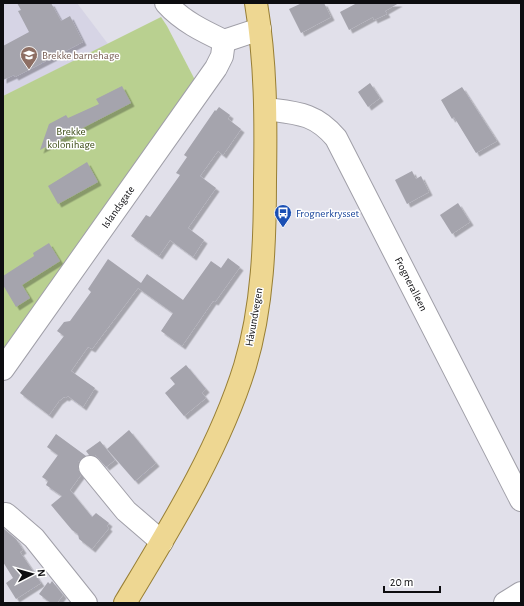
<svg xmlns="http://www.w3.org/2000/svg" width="524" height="606" font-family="'Alegreya Sans',sans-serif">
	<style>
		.built { fill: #d6d4e5 }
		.green { fill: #b9d090 }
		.building { fill: #a5a4ad; filter: url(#shadow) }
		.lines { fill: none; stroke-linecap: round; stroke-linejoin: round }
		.minor-casing { stroke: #a09fa8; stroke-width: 24 }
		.major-casing { stroke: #987f35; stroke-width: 24 }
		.minor { stroke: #fff; stroke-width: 22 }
		.major { stroke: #eed792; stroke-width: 22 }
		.labels { text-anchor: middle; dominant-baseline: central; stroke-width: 3; stroke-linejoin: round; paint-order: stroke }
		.education-label { font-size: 11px; fill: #785e54; stroke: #fff; text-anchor: start }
		.park-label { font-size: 11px; fill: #3a4a13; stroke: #fff }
		.street-label { font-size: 11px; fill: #0d0d10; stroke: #fff }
		.transit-label { font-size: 11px; fill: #164399; stroke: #fff; text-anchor: start }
	</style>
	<defs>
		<filter id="shadow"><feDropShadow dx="3.5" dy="3.5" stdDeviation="0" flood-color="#0004"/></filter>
	</defs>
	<rect width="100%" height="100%" fill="#e1e0ea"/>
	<polygon class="built" points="3,3 77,3 108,44 3,96"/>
	<polygon class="green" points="161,17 167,26 195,80 3,349 3,96"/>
	<g class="building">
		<polygon points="17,3 51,3 61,21 70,16 83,42 15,77 14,75 3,80 3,46 29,32 18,11 21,10"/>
		<polygon points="302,3 324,3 331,17 301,33 289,9"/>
		<polygon points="357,3 399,3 385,11 387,14 374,20 373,17 349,30 340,12"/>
		<polygon points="370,83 380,98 368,107 358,92"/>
		<polygon points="122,86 131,103 40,150 49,124 66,115 68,118 99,104 96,99"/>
		<polygon points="462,87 497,141 476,153 454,117 452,119 441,100"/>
		<polygon points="219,107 230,115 228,119 241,129 223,155 218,151 200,176 216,188 188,228 204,240 193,257 170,240 159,256 131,236 146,215 150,217 180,175 176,173 187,157 184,155 215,110 216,111"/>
		<polygon points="87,162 98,182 58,204 48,186"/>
		<polygon points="412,171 416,179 421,176 429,192 407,204 395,180"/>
		<polygon points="458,203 470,222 452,234 440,215"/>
		<polygon points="49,243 60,261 22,285 30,298 16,307 3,285 3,276 34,256 33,253"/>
		<polygon points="228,258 240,267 215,302 213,301 182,346 161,331 173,313 138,288 92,349 88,347 71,371 95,388 83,407 68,396 66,398 64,397 59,401 49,415 20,393 64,336 57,331 64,322 70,321 91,292 88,289 108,259 141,283 147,274 183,300 211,261 221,268"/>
		<polygon points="186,365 206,389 202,393 206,398 184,416 165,393 175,384 170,378"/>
		<polygon points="129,430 156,463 135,481 107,449"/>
		<polygon points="56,434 86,456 78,462 78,469 81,475 70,490 92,517 96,513 109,523 107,526 109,528 92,549 79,539 78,534 72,530 51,505 62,496 46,485 48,481 42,477 58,455 47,447"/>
		<polygon points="100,441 115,460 106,467 99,459 95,455 89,455 86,451"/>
		<polygon points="3,528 16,539 23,550 20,552 41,583 16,599 6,583 13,578 3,562"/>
		<polygon points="52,581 63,595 57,603 51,603 39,594 48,582 50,584"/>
	</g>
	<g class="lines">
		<defs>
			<g id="minor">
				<path d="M166 3C182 21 203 31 224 41L260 29"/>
				<path d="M266 109C297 113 315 113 336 138L521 500"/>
				<polyline points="3,369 216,68 222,56 224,41"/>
				<polyline points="90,467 126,511 162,542"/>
				<polyline points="6,514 34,538 86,603"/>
				<polyline points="505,603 521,593"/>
			</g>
			<path id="major" d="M125 603C170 528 219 450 245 366 263 306 265 241 265 180 266 120 266 63 256 3"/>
		</defs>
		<use href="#minor" class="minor-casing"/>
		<use href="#major" class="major-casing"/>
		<use href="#minor" class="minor"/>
		<use href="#major" class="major"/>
	</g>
	<defs>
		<symbol id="school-pin" viewBox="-11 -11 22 30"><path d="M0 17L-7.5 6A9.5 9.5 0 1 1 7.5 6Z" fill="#8d6e63" stroke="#fff"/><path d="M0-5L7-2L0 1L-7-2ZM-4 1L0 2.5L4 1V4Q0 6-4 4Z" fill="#fff"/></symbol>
		<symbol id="bus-pin" viewBox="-11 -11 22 30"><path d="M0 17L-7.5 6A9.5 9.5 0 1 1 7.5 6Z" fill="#1a4fb4" stroke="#fff"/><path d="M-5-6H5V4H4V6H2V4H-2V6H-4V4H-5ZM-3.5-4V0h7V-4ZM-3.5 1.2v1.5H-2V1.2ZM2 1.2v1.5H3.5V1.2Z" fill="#fff"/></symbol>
	</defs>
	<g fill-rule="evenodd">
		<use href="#school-pin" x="19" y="45" width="20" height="27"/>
		<use href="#bus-pin" x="273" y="203" width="20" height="27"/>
	</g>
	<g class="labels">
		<g class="education-label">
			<text x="42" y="55">Brekke barnehage</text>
		</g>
		<g class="park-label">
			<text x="71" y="131">Brekke<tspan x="71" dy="13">kolonihage</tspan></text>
		</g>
		<g class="street-label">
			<text transform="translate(118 207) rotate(-55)">Islandsgate</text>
			<text transform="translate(411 284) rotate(63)">Frogneralleen</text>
			<text transform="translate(254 317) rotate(-80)">Håvundvegen</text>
		</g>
		<g class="transit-label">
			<text x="296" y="213">Frognerkrysset</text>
		</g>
	</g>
	<rect width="524" height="606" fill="none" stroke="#0d0d10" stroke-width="8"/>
	<g transform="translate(32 574) rotate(84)" stroke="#ffffff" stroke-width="3" paint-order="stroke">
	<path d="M0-3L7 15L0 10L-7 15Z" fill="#0d0d10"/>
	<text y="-6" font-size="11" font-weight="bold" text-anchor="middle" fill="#0d0d10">N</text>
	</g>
	<path d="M384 586v6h56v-6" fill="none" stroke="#0d0d10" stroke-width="2"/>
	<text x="390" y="586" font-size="12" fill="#0d0d10" stroke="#ffffff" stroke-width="3" paint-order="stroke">20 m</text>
</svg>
